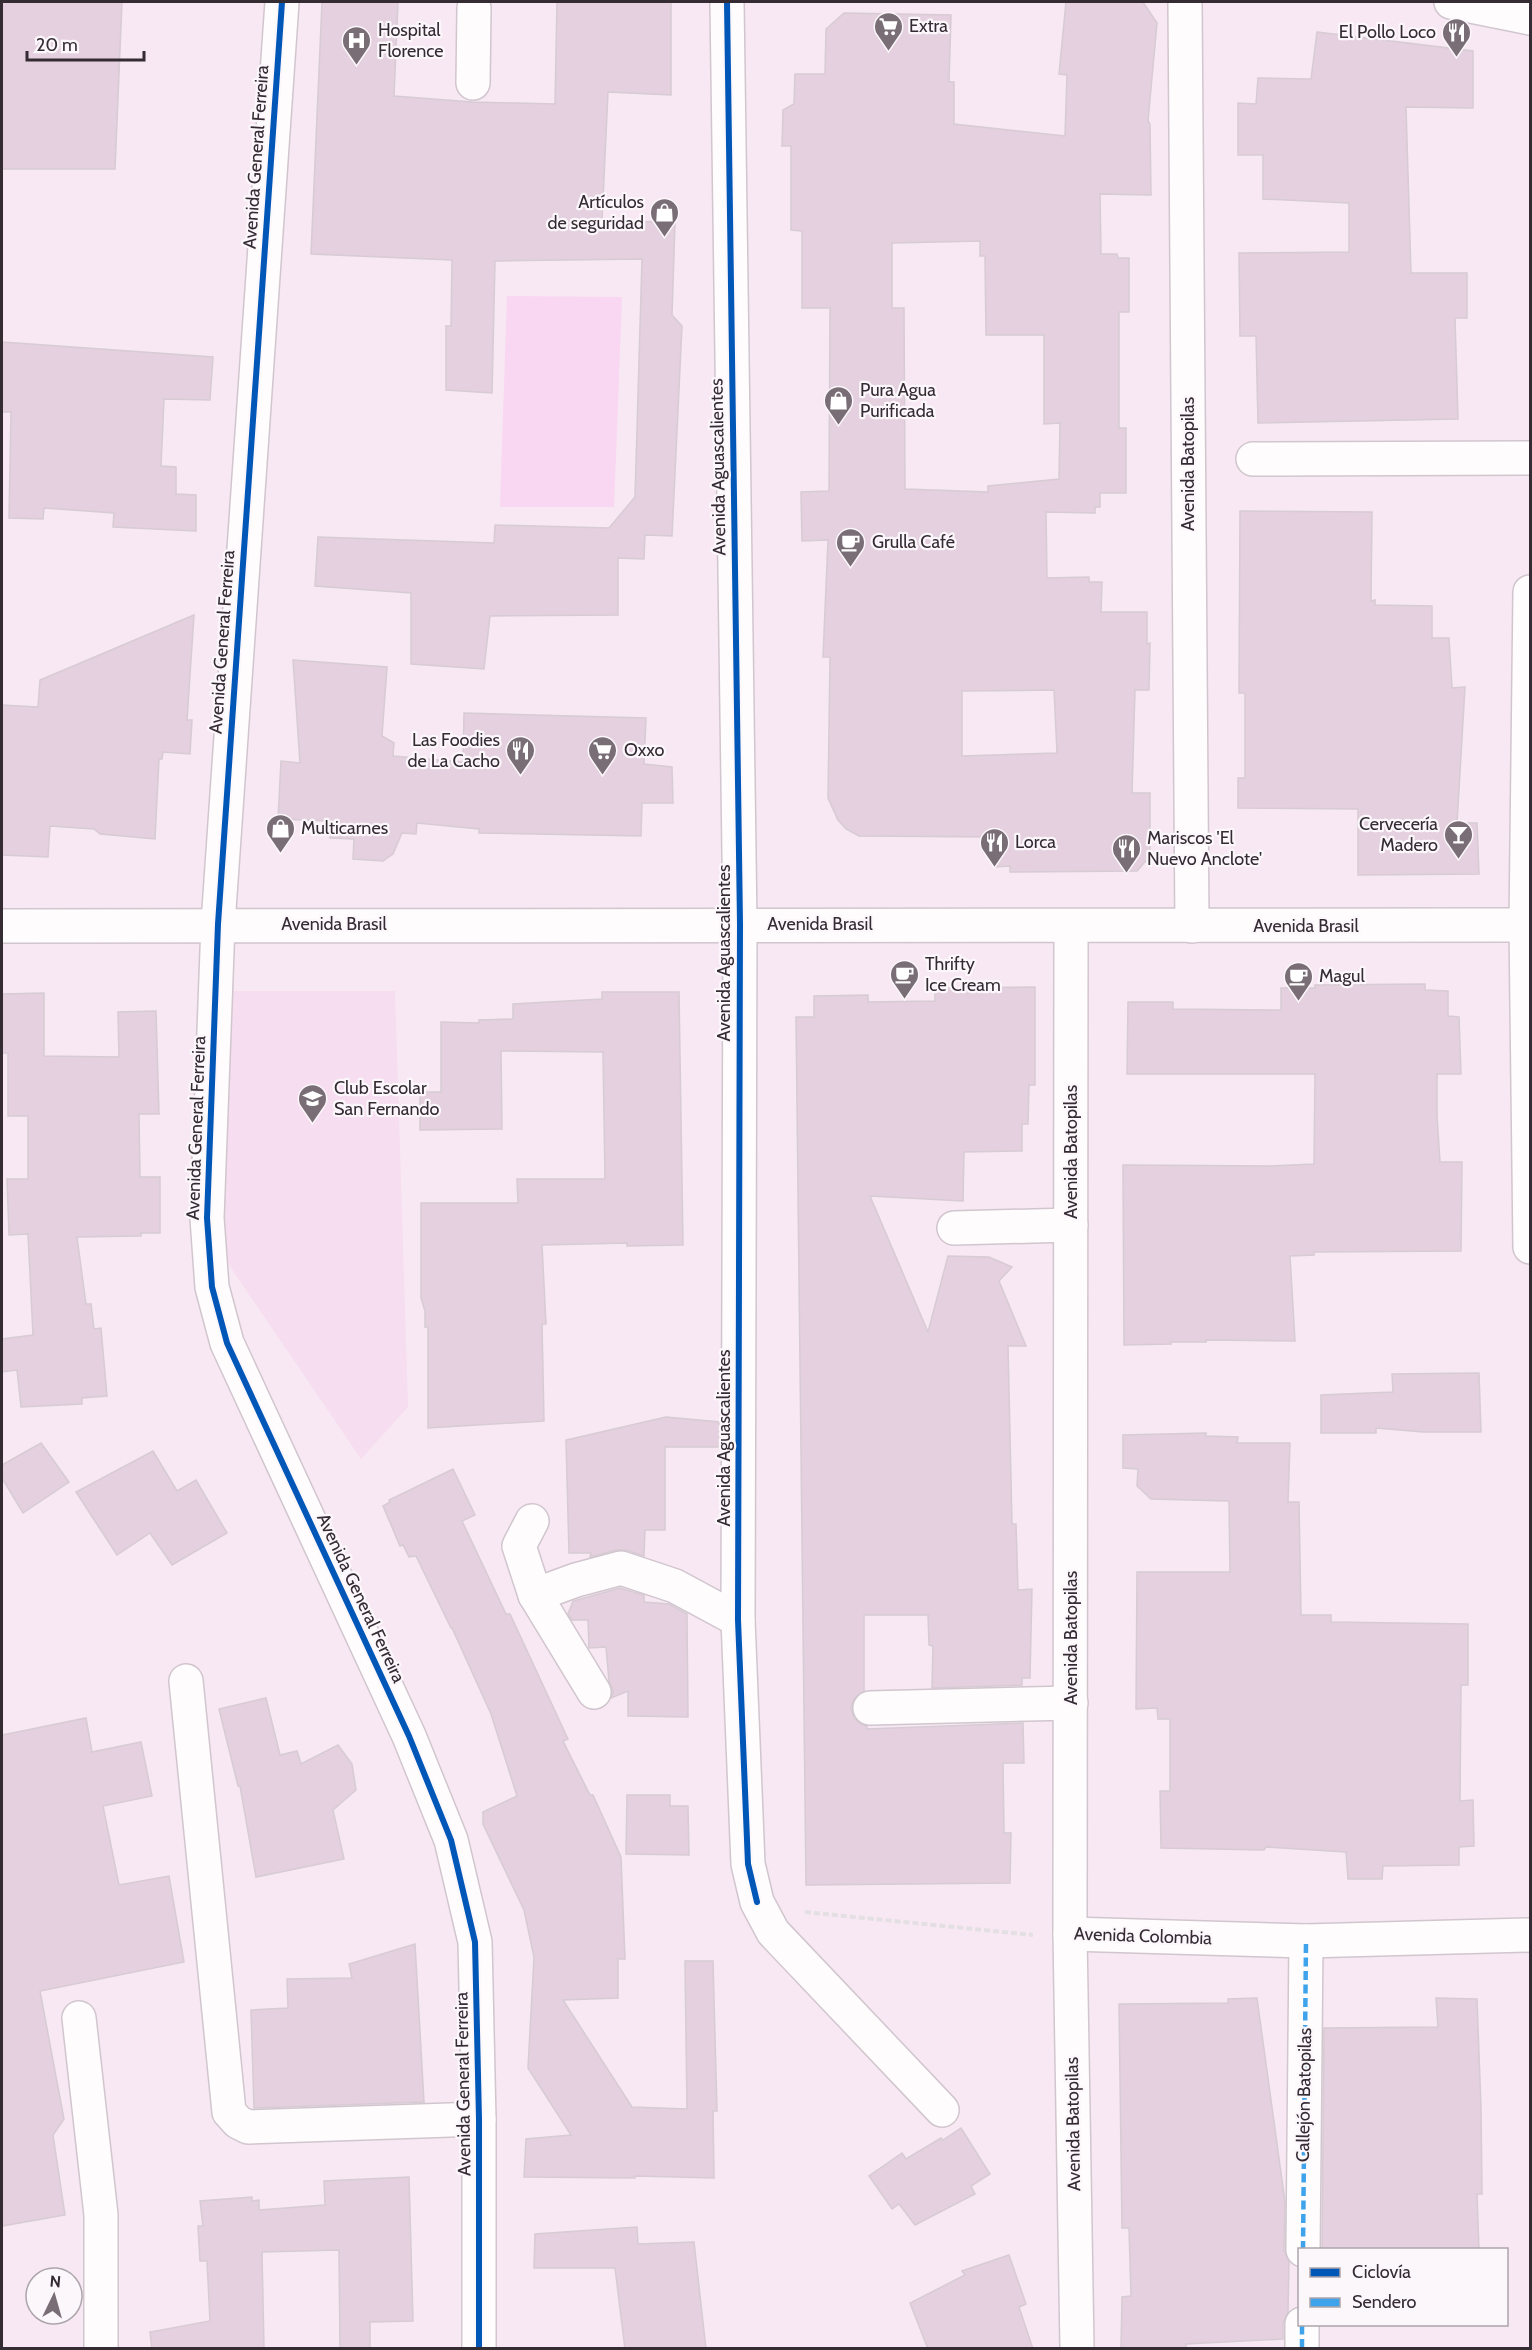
<svg xmlns="http://www.w3.org/2000/svg" width="1532" height="2350" font-family="Cabin,sans-serif">
	<style>
		.built { fill: #f6ddf0 }
		.green { fill: #f9d6f1 }
		.building { fill: #e4d0df; stroke: #d7cbd4; stroke-width: 1.5; fill-rule: evenodd }
		.lines { fill: none; stroke-linecap: round; stroke-linejoin: round }
		.minor-casing { stroke: #d1c6ce; stroke-width: 36 }
		.major-casing { stroke: #d1c6ce; stroke-width: 36 }
		.path { stroke: #e3dfe2; stroke-width: 4; stroke-dasharray: 6 3; stroke-linecap: butt }
		.minor { stroke: #fefcfd; stroke-width: 33 }
		.major { stroke: #fefcfd; stroke-width: 33 }
		.quiet { stroke: #3ea3eb; stroke-width: 4.5; stroke-dasharray: 9 4.5; stroke-linecap: butt }
		.cycleway-casing { stroke: #fcf7fb; stroke-width: 10 }
		.cycleway { stroke: #0057b8; stroke-width: 6 }
		.labels { text-anchor: middle; dominant-baseline: central; stroke-width: 4.5; stroke-linejoin: round; paint-order: stroke }
		.poi-label { font-size: 18px; fill: #352b33; stroke: #fcf7fb; text-anchor: start }
		.street-label { font-size: 18px; fill: #352b33; stroke: #fcf7fb }
	</style>
	<rect width="100%" height="100%" fill="#f7e8f3"/>
	<polygon class="built" points="229,991 395,991 408,1407 361,1459 233,1271 224,1255"/>
	<polygon class="green" points="507,296 622,297 614,507 500,507"/>
	<g class="building">
		<polygon points="2,2 122,2 115,169 2,169"/>
		<polygon points="322,2 398,2 394,96 472,102 555,104 557,2 671,2 671,95 608,92 602,221 675,222 672,315 682,326 672,536 645,535 644,559 618,558 618,615 490,616 484,669 411,664 411,593 315,586 318,537 494,543 495,525 609,528 635,497 642,259 495,261 492,393 446,390 446,326 451,326 452,260 311,254"/>
		<path d="M1066 2H1143L1157 23 1148 121 1150 124 1151 195 1100 194 1101 254H1117L1118 258H1129V312H1119V428H1126V493H1100V507H1095V513L1046 512 1047 578 1089 577V582H1102L1101 612H1147V644L1150 643 1149 690H1135L1132 793H1150V856L1137 871 1010 872V866L995 867V837L859 836 846 829 838 820 828 798 830 657H823L828 540 802 541 801 492 829 491 830 308H802V231L791 230V146H782L783 110 794 104 795 74H825L826 29 844 13 951 15 949 82H954V124L1065 136 1067 75 1059 74ZM980 241V256H985L986 335H1044V424L1060 423 1059 479 988 486V492L905 489 904 308H892V243ZM1054 690 1057 753 962 756V691Z"/>
		<polygon points="1317,32 1473,51 1473,108 1406,107 1411,273 1467,273 1467,318 1455,318 1458,419 1258,423 1256,336 1240,336 1239,253 1349,252 1349,203 1263,199 1263,155 1238,155 1238,103 1256,104 1258,78 1311,79"/>
		<polygon points="2,342 213,357 210,400 164,399 161,466 176,467 176,494 196,495 196,531 113,527 114,513 44,508 43,519 9,518 11,412 2,412"/>
		<polygon points="1240,511 1372,512 1371,601 1375,600 1375,605 1432,606 1432,638 1449,638 1452,688 1465,687 1457,823 1477,823 1479,874 1358,875 1358,809 1238,808 1238,778 1245,778 1245,693 1239,693"/>
		<polygon points="194,615 187,720 192,720 190,754 163,752 162,759 159,759 155,839 100,834 94,829 50,826 48,857 2,855 2,705 38,707 40,680"/>
		<polygon points="293,660 387,667 382,736 394,743 393,756 463,762 464,713 646,718 644,764 672,767 673,803 642,803 641,836 479,833 479,829 417,823 416,834 402,833 393,854 383,861 353,859 354,839 330,838 331,821 278,819 281,761 300,763"/>
		<polygon points="1425,984 1425,990 1448,991 1448,1016 1459,1017 1461,1074 1437,1074 1437,1116 1440,1162 1462,1162 1461,1251 1314,1252 1314,1255 1290,1256 1295,1341 1206,1340 1206,1342 1171,1342 1171,1344 1124,1345 1123,1165 1271,1166 1314,1164 1315,1074 1127,1074 1128,1002 1173,1002 1173,1009 1281,1010 1281,988 1315,988 1315,985"/>
		<polygon points="1035,987 1035,1085 1029,1085 1028,1124 1022,1124 1022,1151 964,1152 963,1201 870,1196 928,1332 948,1256 989,1257 1012,1267 999,1281 1026,1346 1008,1346 1012,1524 1016,1524 1018,1590 1032,1589 1030,1678 1022,1678 1022,1685 932,1688 933,1646 929,1645 928,1615 864,1615 864,1691 854,1699 851,1708 854,1718 861,1724 867,1726 867,1729 1023,1723 1024,1763 1003,1763 1004,1833 1011,1833 1010,1883 806,1885 796,1017 814,1017 814,996 868,995 868,1002 935,1001 935,988"/>
		<polygon points="602,992 679,992 683,1245 627,1246 627,1243 542,1245 546,1324 542,1324 544,1421 428,1428 428,1327 425,1327 425,1311 421,1298 421,1203 518,1203 517,1179 605,1179 603,1052 501,1051 502,1129 420,1130 420,1092 441,1092 441,1022 479,1023 479,1020 513,1019 513,1004 602,999"/>
		<polygon points="44,993 44,1056 119,1057 118,1012 156,1011 159,1114 139,1114 140,1177 160,1177 160,1233 141,1233 141,1236 77,1237 86,1304 91,1304 94,1329 101,1328 107,1396 82,1398 82,1404 21,1407 17,1370 2,1372 2,1339 33,1335 28,1234 9,1235 7,1179 28,1179 28,1116 8,1116 8,1053 2,1053 2,994"/>
		<polygon points="1479,1373 1481,1432 1423,1432 1376,1428 1376,1433 1321,1433 1321,1395 1393,1392 1392,1374"/>
		<polygon points="666,1417 720,1422 720,1447 665,1447 665,1530 645,1530 644,1556 626,1550 616,1550 590,1557 591,1553 569,1553 566,1440"/>
		<polygon points="1206,1433 1206,1436 1238,1437 1237,1443 1290,1443 1288,1502 1299,1502 1301,1615 1331,1615 1331,1622 1468,1624 1468,1685 1461,1685 1460,1801 1473,1800 1474,1846 1459,1847 1459,1865 1383,1866 1382,1879 1348,1879 1346,1852 1266,1847 1264,1850 1161,1848 1160,1791 1170,1791 1170,1719 1158,1719 1157,1708 1136,1709 1137,1572 1230,1572 1229,1501 1151,1499 1137,1486 1138,1469 1123,1468 1123,1435"/>
		<polygon points="41,1443 69,1482 23,1513 2,1478 2,1465"/>
		<polygon points="153,1451 177,1491 196,1480 227,1533 172,1565 150,1533 117,1555 76,1492"/>
		<polygon points="453,1469 475,1515 462,1521 506,1614 510,1614 568,1739 563,1741 590,1795 593,1795 621,1857 625,1959 618,1959 618,1998 563,2000 632,2107 687,2109 685,1961 713,1961 717,2111 713,2111 714,2178 635,2176 635,2178 524,2177 526,2139 571,2135 528,2068 534,1957 524,1910 483,1824 483,1812 517,1796 491,1714 452,1628 451,1628 416,1556 409,1557 403,1545 400,1546 383,1506 390,1502 389,1500"/>
		<polygon points="620,1588 644,1595 644,1602 669,1604 687,1614 688,1717 628,1716 628,1691 611,1698 613,1691 609,1681 606,1647 589,1648 588,1620 572,1620 568,1614 573,1601"/>
		<polygon points="266,1698 280,1755 297,1751 301,1764 338,1745 352,1764 356,1790 333,1810 344,1859 256,1877 240,1786 238,1786 219,1709"/>
		<polygon points="86,1718 92,1752 141,1742 152,1796 103,1806 119,1885 169,1876 184,1962 40,1991 64,2119 53,2135 65,2215 2,2226 2,1735"/>
		<polygon points="627,1795 670,1795 670,1806 688,1806 689,1855 626,1854"/>
		<polygon points="415,1944 424,2102 254,2108 251,2010 288,2008 287,1979 352,1978 349,1964"/>
		<polygon points="1257,1998 1285,2202 1284,2250 1289,2261 1288,2312 1283,2323 1283,2339 1186,2344 1186,2349 1121,2349 1122,2297 1131,2296 1129,2228 1122,2228 1119,2004 1228,2003 1228,1999"/>
		<polygon points="1436,1998 1477,1999 1481,2108 1482,2194 1477,2194 1479,2250 1322,2250 1324,2028 1438,2027"/>
		<polygon points="961,2128 990,2174 971,2186 975,2194 915,2225 899,2204 892,2209 869,2176 902,2153 906,2159 941,2138 943,2140"/>
		<polygon points="409,2177 413,2321 370,2322 370,2349 340,2349 339,2250 262,2252 264,2349 152,2349 150,2332 210,2321 207,2261 200,2261 198,2226 203,2226 200,2201 252,2197 252,2201 259,2200 259,2210 325,2205 324,2181"/>
		<polygon points="637,2227 638,2244 694,2242 706,2349 625,2349 615,2268 534,2268 535,2234"/>
		<polygon points="1009,2255 1026,2304 1019,2307 1033,2349 928,2349 910,2303 965,2275 962,2271"/>
	</g>
	<g class="lines">
		<defs>
			<g id="minor">
				<polyline points="282,2 218,924 207,1218 212,1287 227,1343 409,1736 451,1840 475,1942 479,2119 479,2348"/>
				<polyline points="727,2 740,924 738,1620 748,1864 757,1902 773,1932 942,2110"/>
				<polyline points="1185,2 1192,926"/>
				<polyline points="473,83 474,8"/>
				<polyline points="1253,459 1530,458"/>
				<polyline points="1526,925 1530,592"/>
				<polyline points="1071,927 1070,1934 1077,2348"/>
				<polyline points="954,1228 1071,1225"/>
				<polyline points="532,1521 519,1546 535,1595 594,1692"/>
				<polyline points="535,1595 576,1580 621,1568 675,1586 738,1620"/>
				<polyline points="186,1681 229,2112 238,2122 248,2127 479,2119"/>
				<polyline points="870,1708 1071,1703"/>
				<polyline points="1070,1934 1306,1941 1530,1935"/>
				<polyline points="79,2018 101,2215 101,2348"/>
				<polyline points="1303,2250 1306,1941"/>
				<polyline points="1302,2348 1302,2324"/>
			</g>
			<g id="major">
				<polyline points="1451,2 1530,18"/>
				<polyline points="1526,925 1530,1247"/>
				<polyline points="2,926 1530,925"/>
			</g>
		</defs>
		<use href="#minor" class="minor-casing"/>
		<use href="#major" class="major-casing"/>
		<polyline class="path" points="805,1912 1033,1935"/>
		<use href="#minor" class="minor"/>
		<use href="#major" class="major"/>
		<g class="quiet">
			<polyline points="1303,2250 1306,1941"/>
			<polyline points="1302,2348 1302,2324"/>
		</g>
		<defs>
			<g id="cycleway">
				<polyline points="282,2 218,924 207,1218 212,1287 227,1343 409,1736 451,1840 475,1942 479,2119 479,2348"/>
				<polyline points="727,2 740,924 738,1620 748,1864 757,1902"/>
			</g>
		</defs>
		<use href="#cycleway" class="cycleway-casing"/>
		<use href="#cycleway" class="cycleway"/>
	</g>
	<defs>
		<symbol id="supermarket-pin" viewBox="-11 -11 22 30"><path d="M0 17L-7.5 6A9.5 9.5 0 1 1 7.5 6Z" fill="#796d76" stroke="#fcf7fb"/><path d="M-6-5.5h2.5l.6 2H6L4.5 2H-2.5L-4.4-4H-6ZM-1.5 3.2a1.3 1.3 0 1 0 .1 0ZM3 3.2a1.3 1.3 0 1 0 .1 0Z" fill="#fff"/></symbol>
		<symbol id="restaurant-pin" viewBox="-11 -11 22 30"><path d="M0 17L-7.5 6A9.5 9.5 0 1 1 7.5 6Z" fill="#796d76" stroke="#fcf7fb"/><path d="M-5-6h1v4h1v-4h1v4h1v-4h1v5L-1.5 .5V6h-2V.5L-5-1ZM5-6V6H3V1.5H1.5Q1.5-4 5-6Z" fill="#fff"/></symbol>
		<symbol id="hospital-pin" viewBox="-11 -11 22 30"><path d="M0 17L-7.5 6A9.5 9.5 0 1 1 7.5 6Z" fill="#796d76" stroke="#fcf7fb"/><path d="M-5-5h3v3.5h4V-5h3V5h-3V1.5h-4V5h-3Z" fill="#fff"/></symbol>
		<symbol id="shop-pin" viewBox="-11 -11 22 30"><path d="M0 17L-7.5 6A9.5 9.5 0 1 1 7.5 6Z" fill="#796d76" stroke="#fcf7fb"/><path d="M-5-2.5h2.3a2.7 3.5 0 0 1 5.4 0H5L5.5 6h-11ZM-1.5-2.5h3a1.5 2.3 0 0 0-3 0Z" fill="#fff"/></symbol>
		<symbol id="cafe-pin" viewBox="-11 -11 22 30"><path d="M0 17L-7.5 6A9.5 9.5 0 1 1 7.5 6Z" fill="#796d76" stroke="#fcf7fb"/><path d="M-5.5-4.5H6V0H3Q3 3.5 0 3.5H-2.5Q-5.5 3.5-5.5 0ZM3-3.2v2h1.7v-2ZM-6 4.5H4V6H-6Z" fill="#fff"/></symbol>
		<symbol id="bar-pin" viewBox="-11 -11 22 30"><path d="M0 17L-7.5 6A9.5 9.5 0 1 1 7.5 6Z" fill="#796d76" stroke="#fcf7fb"/><path d="M-6-5H6L.8 .8V4.5H3.5V6h-7V4.5H-.8V.8Z" fill="#fff"/></symbol>
		<symbol id="school-pin" viewBox="-11 -11 22 30"><path d="M0 17L-7.5 6A9.5 9.5 0 1 1 7.5 6Z" fill="#796d76" stroke="#fcf7fb"/><path d="M0-5L7-2L0 1L-7-2ZM-4 1L0 2.5L4 1V4Q0 6-4 4Z" fill="#fff"/></symbol>
	</defs>
	<g fill-rule="evenodd">
		<use href="#supermarket-pin" x="872" y="10" width="33" height="45"/>
		<use href="#restaurant-pin" x="1440" y="16" width="33" height="45"/>
		<use href="#hospital-pin" x="340" y="24" width="33" height="45"/>
		<use href="#shop-pin" x="648" y="196" width="33" height="45"/>
		<use href="#shop-pin" x="822" y="384" width="33" height="45"/>
		<use href="#cafe-pin" x="834" y="526" width="33" height="45"/>
		<use href="#restaurant-pin" x="504" y="734" width="33" height="45"/>
		<use href="#supermarket-pin" x="586" y="734" width="33" height="45"/>
		<use href="#shop-pin" x="264" y="812" width="33" height="45"/>
		<use href="#bar-pin" x="1442" y="818" width="33" height="45"/>
		<use href="#restaurant-pin" x="978" y="826" width="33" height="45"/>
		<use href="#restaurant-pin" x="1110" y="832" width="33" height="45"/>
		<use href="#cafe-pin" x="888" y="958" width="33" height="45"/>
		<use href="#cafe-pin" x="1282" y="960" width="33" height="45"/>
		<use href="#school-pin" x="296" y="1082" width="33" height="45"/>
	</g>
	<g class="labels">
		<g class="poi-label">
			<text x="909" y="26">Extra</text>
			<text x="378" y="30">Hospital<tspan x="378" dy="21">Florence</tspan></text>
			<text x="1436" y="32" text-anchor="end">El Pollo Loco</text>
			<text x="644" y="202" text-anchor="end">Artículos<tspan x="644" dy="21">de seguridad</tspan></text>
			<text x="860" y="390">Pura Agua<tspan x="860" dy="21">Purificada</tspan></text>
			<text x="872" y="542">Grulla Café</text>
			<text x="500" y="740" text-anchor="end">Las Foodies<tspan x="500" dy="21">de La Cacho</tspan></text>
			<text x="624" y="750">Oxxo</text>
			<text x="1438" y="824" text-anchor="end">Cervecería<tspan x="1438" dy="21">Madero</tspan></text>
			<text x="301" y="828">Multicarnes</text>
			<text x="1147" y="838">Mariscos 'El<tspan x="1147" dy="21">Nuevo Anclote'</tspan></text>
			<text x="1015" y="842">Lorca</text>
			<text x="925" y="964">Thrifty<tspan x="925" dy="21">Ice Cream</tspan></text>
			<text x="1319" y="976">Magul</text>
			<text x="334" y="1088">Club Escolar<tspan x="334" dy="21">San Fernando</tspan></text>
		</g>
		<g class="street-label">
			<text transform="translate(256 157) rotate(-86)">Avenida General Ferreira</text>
			<text transform="translate(1188 464) rotate(-90)">Avenida Batopilas</text>
			<text transform="translate(718 467) rotate(-91)">Avenida Aguascalientes</text>
			<text transform="translate(222 642) rotate(-86)">Avenida General Ferreira</text>
			<text x="334" y="924">Avenida Brasil</text>
			<text x="820" y="924">Avenida Brasil</text>
			<text x="1306" y="926">Avenida Brasil</text>
			<text transform="translate(724 953) rotate(-90)">Avenida Aguascalientes</text>
			<text transform="translate(196 1128) rotate(-88)">Avenida General Ferreira</text>
			<text transform="translate(1071 1152) rotate(-90)">Avenida Batopilas</text>
			<text transform="translate(724 1438) rotate(-90)">Avenida Aguascalientes</text>
			<text transform="translate(361 1598) rotate(65)">Avenida General Ferreira</text>
			<text transform="translate(1071 1638) rotate(-90)">Avenida Batopilas</text>
			<text transform="translate(1143 1936) rotate(2)">Avenida Colombia</text>
			<text transform="translate(463 2084) rotate(-91)">Avenida General Ferreira</text>
			<text transform="translate(1304 2095) rotate(-89)">Callejón Batopilas</text>
			<text transform="translate(1073 2124) rotate(-91)">Avenida Batopilas</text>
		</g>
	</g>
	<rect width="1532" height="2350" fill="none" stroke="#352b33" stroke-width="6"/>
	<rect x="1298" y="2248" width="210" height="78" fill="#fcf7fb" stroke="#aca5ab" stroke-width="1.5"/>
	<rect x="1310" y="2268" width="30" height="9" fill="#0057b8" stroke="#aca5ab" stroke-width="1.5"/>
	<text x="1352" y="2278" font-size="18" fill="#352b33">Ciclovía</text>
	<rect x="1310" y="2298" width="30" height="9" fill="#3ea3eb" stroke="#aca5ab" stroke-width="1.5"/>
	<text x="1352" y="2308" font-size="18" fill="#352b33">Sendero</text>
	<g transform="translate(54 2296) rotate(5)"><circle r="28" fill="#fcf7fb" stroke="#aca5ab" stroke-width="1.5"/>
	<path d="M0-4.5L10 22L0 15L-10 22Z" fill="#796d76"/>
	<text y="-9" font-size="16" font-weight="bold" text-anchor="middle" fill="#352b33">N</text>
	</g>
	<path d="M27 51v9h117v-9" fill="none" stroke="#352b33" stroke-width="3"/>
	<text x="36" y="51" font-size="18" fill="#352b33" stroke="#fcf7fb" stroke-width="4.5" paint-order="stroke">20 m</text>
</svg>
